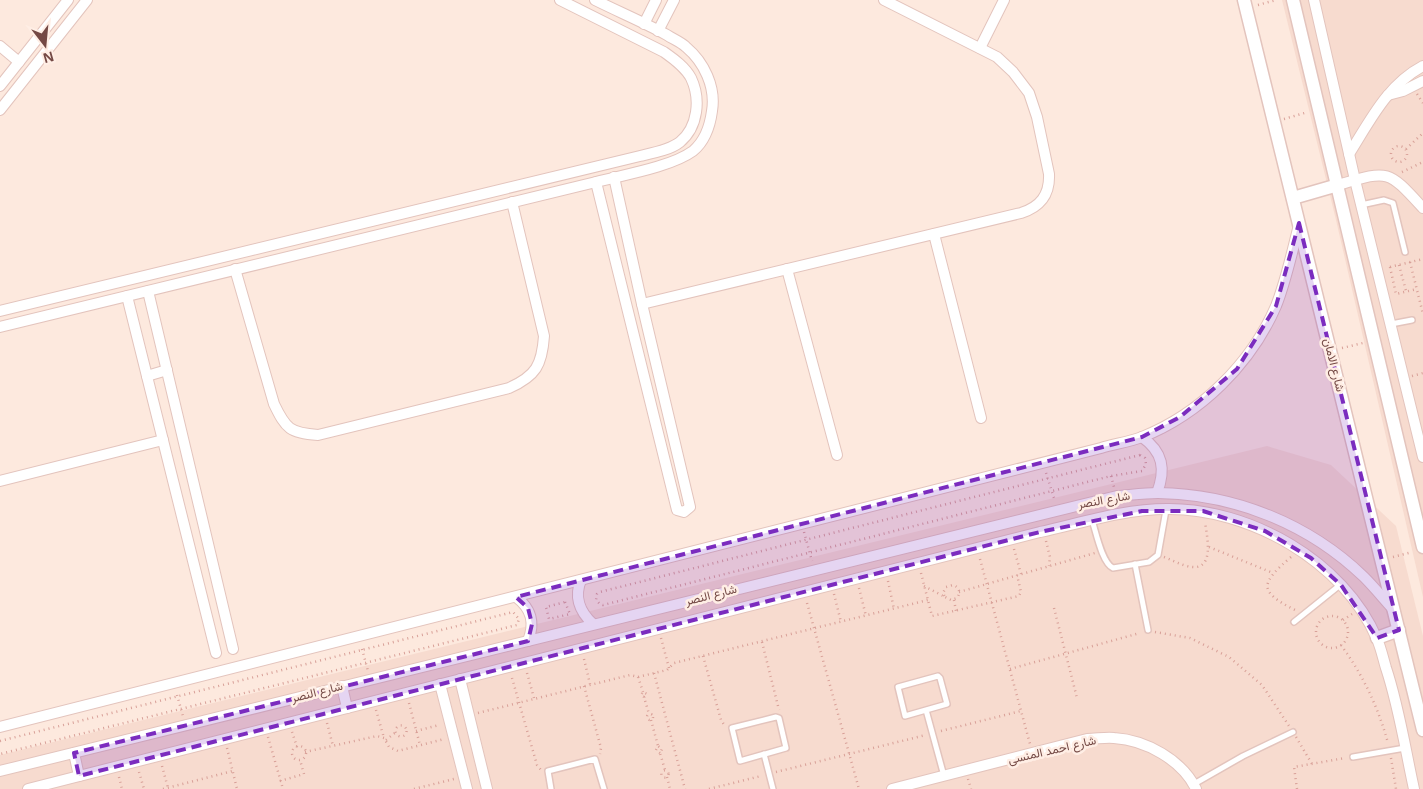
<svg xmlns="http://www.w3.org/2000/svg" width="1423" height="789" font-family="Arial,Vazirmatn,sans-serif">
	<style>
		.residential { fill: #f7dbcf }
		.lines { fill: none; stroke-linecap: round; stroke-linejoin: round }
		.service-casing { stroke: #e3c4bd; stroke-width: 8 }
		.minor-casing { stroke: #e3c4bd; stroke-width: 12 }
		.tertiary-casing { stroke: #e3c4bd; stroke-width: 15 }
		.path { stroke: #d8a098; stroke-width: 2.5; stroke-dasharray: 1 4; stroke-linecap: butt }
		.service { stroke: #fff; stroke-width: 5 }
		.minor { stroke: #fff; stroke-width: 10 }
		.tertiary { stroke: #fff; stroke-width: 12 }
		.marked { fill: #7b2cbf; fill-opacity: 0.2; stroke: #7b2cbf; stroke-width: 4; stroke-dasharray: 10 6; stroke-linejoin: round }
		.labels { text-anchor: middle; dominant-baseline: central; stroke-width: 5; stroke-linejoin: round; paint-order: stroke }
		.street-label { font-size: 12px; fill: #744945; stroke: #ffeee5 }
	</style>
	<rect width="100%" height="100%" fill="#fde9de"/>
	<g class="residential">
		<polygon points="1282,0 1423,0 1423,597 1336,220"/>
		<polygon points="1267,446 1331,465 1396,526 1423,636 1423,789 0,789 0,755"/>
	</g>
	<g class="lines">
		<defs>
			<g id="service">
				<polyline points="1361,205 1384,200 1393,203 1405,252"/>
				<polyline points="1391,324 1412,320"/>
				<path d="M1092 520C1096 532 1102 563 1113 568L1149 562 1158 555 1166 510"/>
				<polyline points="1135,564 1148,630"/>
				<polyline points="1294,622 1340,585"/>
				<polyline points="926,710 905,716 898,687 938,676 940,678 947,704 926,710 944,776"/>
				<polygon points="776,717 779,718 786,748 740,761 732,728"/>
				<polyline points="764,754 773,789"/>
				<polyline points="1353,757 1405,748"/>
				<polyline points="1194,784 1243,756 1293,732"/>
				<polyline points="551,789 548,771 595,759 604,789"/>
			</g>
			<g id="minor">
				<polyline points="1314,0 1355,180 1423,457"/>
				<polyline points="644,24 656,0"/>
				<polyline points="658,31 674,0"/>
				<polyline points="0,46 19,62"/>
				<polyline points="980,48 1004,0"/>
				<polyline points="0,86 68,0"/>
				<polyline points="1388,95 1403,91 1423,81"/>
				<polyline points="0,110 87,0"/>
				<path d="M1349 154C1370 121 1387 85 1423 66"/>
				<polyline points="596,182 677,510 684,512 690,507 642,304 614,177"/>
				<path d="M1338 185C1389 170 1387 169 1423 208"/>
				<polyline points="934,234 981,418"/>
				<path d="M235 269 274 404C286 429 290 433 318 435L509 388C536 376 542 365 544 336L512 202"/>
				<polyline points="787,269 837,455"/>
				<polyline points="148,291 233,649"/>
				<polyline points="127,296 216,653"/>
				<path d="M642 304 1021 213C1040 207 1050 195 1049 174L1037 117 1029 93 1013 72 997 57 884 0"/>
				<path d="M0 311 640 156C653 153 670 150 680 142 698 127 701 99 691 78 685 67 674 59 664 52L560 0"/>
				<path d="M0 327 596 182C623 175 671 167 693 151 705 141 710 126 712 111 716 87 704 62 686 47 681 42 673 39 667 35 643 22 619 12 595 0"/>
				<polyline points="147,376 167,370"/>
				<path d="M1142 437C1163 452 1166 469 1157 493"/>
				<polyline points="0,481 163,440"/>
				<path d="M581 580C574 597 579 611 593 624"/>
				<path d="M516 597C532 609 535 623 528 641"/>
				<polyline points="460,679 487,789"/>
				<polyline points="440,684 467,789"/>
				<polyline points="342,686 347,708"/>
				<path d="M0 727 1101 448C1114 444 1129 442 1142 437 1200 414 1251 364 1276 306 1286 281 1292 252 1299 225"/>
				<polyline points="74,753 79,776"/>
				<path d="M0 771 1117 496C1130 495 1145 493 1158 493 1235 494 1309 524 1364 577 1374 587 1383 598 1392 608"/>
				<path d="M28 789 1040 532C1081 523 1124 509 1167 509 1249 508 1344 561 1377 639 1381 648 1383 658 1386 668 1399 707 1405 748 1414 789"/>
				<path d="M892 789 1087 739C1096 739 1106 737 1114 738 1146 740 1182 760 1196 789"/>
			</g>
			<g id="tertiary">
				<polyline points="1244,0 1423,730"/>
				<polyline points="1293,0 1423,547"/>
				<polyline points="1293,198 1338,185"/>
				<polyline points="1377,638 1399,630"/>
			</g>
		</defs>
		<use href="#service" class="service-casing"/>
		<use href="#minor" class="minor-casing"/>
		<use href="#tertiary" class="tertiary-casing"/>
		<g class="path">
			<polyline points="1258,5 1276,0"/>
			<polyline points="1417,94 1423,103"/>
			<polyline points="1284,119 1308,112"/>
			<circle cx="1399" cy="154" r="8"/>
			<polyline points="1406,149 1423,133"/>
			<polyline points="1402,172 1423,162"/>
			<polyline points="1410,262 1423,314"/>
			<polyline points="1399,265 1406,291"/>
			<polyline points="1390,267 1396,294 1417,289"/>
			<polyline points="1390,267 1423,259"/>
			<polyline points="1342,348 1363,343"/>
			<polyline points="1412,376 1423,373"/>
			<polygon points="1140,455 1145,458 1146,464 1142,471 1111,476 603,605 600,604 596,600 597,594 600,592"/>
			<polyline points="1046,473 1055,501"/>
			<polyline points="1111,476 1114,487"/>
			<polyline points="804,532 812,561"/>
			<polyline points="1046,541 1050,557 1049,566"/>
			<polyline points="1209,547 1273,573"/>
			<polyline points="1014,549 1021,574"/>
			<path d="M1164 557C1172 560 1179 564 1187 566 1216 574 1207 537 1205 522"/>
			<path d="M1291 557C1261 583 1257 591 1295 610"/>
			<polyline points="1393,557 1412,552"/>
			<polyline points="980,559 1030,744"/>
			<polyline points="921,573 932,616 1019,596 1021,592 1017,575"/>
			<polyline points="888,581 894,609"/>
			<path d="M924 586 945 597 943 593 946 587 953 585C959 587 961 592 957 598L951 600 945 597"/>
			<polyline points="859,588 866,616"/>
			<polyline points="959,592 1095,553"/>
			<polyline points="834,594 841,622"/>
			<polyline points="954,600 956,611"/>
			<polygon points="565,602 570,614 549,619 546,607"/>
			<polyline points="807,603 859,789"/>
			<polyline points="1054,608 1077,698"/>
			<circle cx="1332" cy="632" r="16"/>
			<polyline points="1343,620 1352,614"/>
			<polyline points="1155,632 1190,638 1229,657 1262,685 1289,726"/>
			<polyline points="661,638 669,668"/>
			<polyline points="762,642 779,710"/>
			<path d="M1341 645C1363 675 1378 707 1388 743"/>
			<polyline points="362,649 368,671"/>
			<polyline points="703,656 721,720 725,726"/>
			<polyline points="584,659 590,684"/>
			<polyline points="1010,669 1140,633"/>
			<polyline points="527,673 534,698"/>
			<polyline points="654,673 685,789"/>
			<polyline points="638,677 643,692"/>
			<polyline points="512,678 537,765 541,770"/>
			<polyline points="584,686 601,748 600,754"/>
			<polyline points="177,695 183,716"/>
			<polyline points="644,697 647,694 643,692 641,695 644,697 649,714"/>
			<polyline points="409,703 420,745"/>
			<polyline points="376,710 384,738"/>
			<polyline points="478,713 630,675 638,677 667,670 674,663 928,600"/>
			<circle cx="650" cy="717" r="3"/>
			<polyline points="651,720 658,746"/>
			<polyline points="327,723 333,746"/>
			<circle cx="401" cy="731" r="5.5"/>
			<polyline points="416,731 439,725"/>
			<polyline points="941,731 1021,711"/>
			<polyline points="292,732 297,747"/>
			<polyline points="268,737 283,789"/>
			<polyline points="1296,737 1312,764"/>
			<polyline points="386,740 396,732"/>
			<polyline points="0,741 513,612 519,619 517,625 0,754"/>
			<circle cx="299" cy="753" r="7"/>
			<polyline points="227,748 237,789"/>
			<polyline points="305,752 377,736 384,738 389,747 398,751 444,739"/>
			<polyline points="660,753 656,750 658,746 662,749 660,753 665,770"/>
			<polyline points="1391,758 1396,789"/>
			<polyline points="162,766 168,788"/>
			<circle cx="665" cy="774" r="3.5"/>
			<polyline points="139,772 144,789"/>
			<polyline points="776,772 926,735"/>
			<polyline points="119,777 122,789"/>
			<polyline points="667,777 670,789"/>
			<polyline points="968,779 971,789"/>
			<polyline points="280,781 304,774 300,760"/>
			<polyline points="163,789 233,771"/>
			<polyline points="414,789 454,779"/>
			<polyline points="709,789 761,776"/>
			<polyline points="1297,789 1294,767 1345,758"/>
		</g>
		<use href="#service" class="service"/>
		<use href="#minor" class="minor"/>
		<use href="#tertiary" class="tertiary"/>
	</g>
	<path class="marked" d="M1299 223 1399 630 1377 638 1341 585 1311 558 1265 531 1203 511H1142L1040 532 79 776 74 753 528 641 532 624 528 608 516 597 1142 437 1180 417 1237 369 1276 306Z"/>
	<g class="labels">
		<g class="street-label">
			<text transform="translate(1334 365) rotate(76)">شارع الامان</text>
			<text transform="translate(1104 500) rotate(-10)">شارع النصر</text>
			<text transform="translate(711 595) rotate(-14)">شارع النصر</text>
			<text transform="translate(317 692) rotate(-14)">شارع النصر</text>
			<text transform="translate(1052 750) rotate(-13)">شارع احمد المنسى</text>
		</g>
	</g>
	<g transform="translate(45 45) rotate(164)" stroke="#ffeee5" stroke-width="4" paint-order="stroke">
	<path d="M0-4L9 19L0 12L-9 19Z" fill="#744945"/>
	<text y="-8" font-size="14" font-weight="bold" text-anchor="middle" fill="#744945">N</text>
	</g>
</svg>
